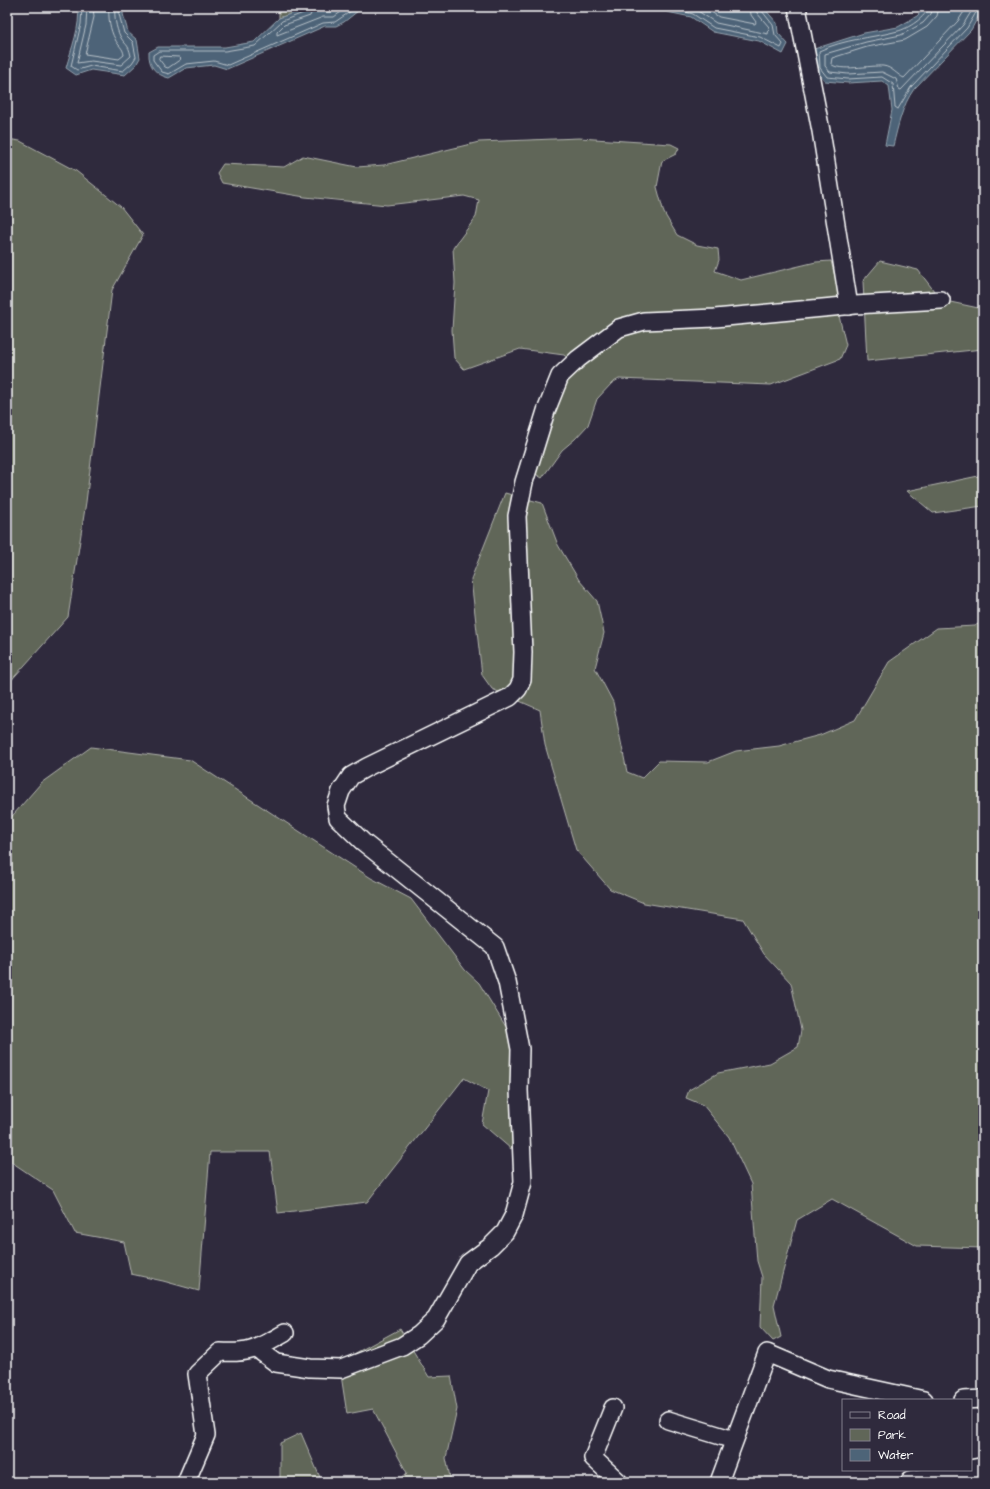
<svg xmlns="http://www.w3.org/2000/svg" width="990" height="1489" font-family="'Architects Daughter',sans-serif">
	<style>
		.green { fill: #606658; stroke: #b0b2ac }
		.water { fill: #4d6478; stroke: #94a2ae }
		.lines { fill: none; stroke-linecap: round; stroke-linejoin: round }
		.shore { stroke: #b8c1c9; stroke-width: 1 }
		.minor-casing { stroke: #fff; stroke-width: 20 }
		.major-casing { stroke: #fff; stroke-width: 25 }
		.minor { stroke: #2f2a3d; stroke-width: 17 }
		.major { stroke: #2f2a3d; stroke-width: 22 }
	</style>
	<rect width="100%" height="100%" fill="#2f2a3d"/>
	<filter id="ink" filterUnits="userSpaceOnUse"><feTurbulence type="fractalNoise" baseFrequency=".025" numOctaves="2"/><feDisplacementMap in="SourceGraphic" scale="8" xChannelSelector="R" yChannelSelector="G"/><feConvolveMatrix kernelMatrix="1 2 1 2 8 2 1 2 1" color-interpolation-filters="sRGB"/></filter>
	<g filter="url(#ink)">
		<g class="green">
			<polygon points="284,7 310,7 279,18 279,11"/>
			<polygon points="579,138 671,144 679,148 676,154 662,161 657,187 664,213 677,235 697,245 718,249 719,260 715,271 741,280 816,262 831,261 837,284 839,316 846,345 840,359 771,385 619,379 612,383 597,399 588,425 575,439 562,450 542,478 534,473 569,359 564,355 520,349 464,369 454,358 452,330 455,283 453,248 476,217 479,200 464,196 387,205 305,197 222,183 217,173 223,164 284,167 303,156 357,167 384,165 479,142"/>
			<polygon points="7,139 20,141 76,171 121,207 143,235 112,290 86,502 68,617 7,685"/>
			<polygon points="880,261 918,270 941,300 983,309 983,349 867,361 863,281"/>
			<polygon points="983,475 983,506 933,513 907,491"/>
			<polygon points="505,493 542,503 558,545 579,580 597,601 604,633 595,668 613,702 627,772 642,778 659,761 708,762 736,751 779,746 820,735 855,720 889,662 937,628 975,626 983,621 983,1248 917,1246 832,1199 797,1220 774,1305 781,1337 773,1341 760,1327 762,1277 757,1261 751,1184 729,1137 703,1105 686,1098 689,1090 718,1073 770,1063 798,1047 801,1030 791,983 764,954 743,919 644,903 610,889 576,850 545,745 540,710 492,689 482,675 471,579"/>
			<polygon points="91,747 190,760 371,878 411,899 465,970 479,983 511,1035 513,1140 511,1149 482,1124 488,1091 464,1078 367,1202 278,1213 270,1152 210,1152 199,1291 163,1281 131,1274 124,1242 75,1233 53,1190 7,1159 7,822 41,783"/>
			<polygon points="400,1329 429,1377 451,1376 457,1409 446,1458 451,1482 397,1482 407,1473 373,1409 347,1414 339,1362"/>
			<polygon points="301,1433 322,1482 280,1482 280,1443"/>
		</g>
		<g class="water">
			<path d="M78 7H124L123 14 128 32 137 40 140 58 136 65 125 75 91 70 76 75 66 68C71 49 81 26 78 7Z"/>
			<path d="M310 7H363L344 22 336 26H325L227 69 214 65 186 68 169 78C156 75 148 66 149 52L158 47H225L254 42 279 18Z"/>
			<polygon points="659,7 763,7 777,23 778,33 788,44 783,54 759,41 713,32 691,17 667,12"/>
			<path d="M926 7 983 8 971 30 914 89C902 106 898 126 893 146L885 145 892 110 889 86 882 81 848 83 825 81 816 70 814 49 864 33 898 27 917 16Z"/>
		</g>
		<g class="lines">
			<g class="shore">
				<polyline points="82,7 81,24 71,66 77,70 91,66 123,71 132,63 136,57 133,42 124,33 119,14 120,7"/>
				<path d="M87 7 86 25 77 63 91 61 121 65 131 56C128 42 125 46 120 36 116 28 114 16 115 7"/>
				<path d="M93 7 94 17 85 54 119 59 124 55C123 47 118 46 115 39 110 30 108 17 109 7"/>
				<polyline points="309,7 306,12 282,21 255,46 225,51 159,51 153,55 153,60 162,72 169,74 186,64 214,61 228,65 323,23 335,22 357,7"/>
				<polyline points="314,7 310,16 284,25 277,32 277,35 323,17 334,17 348,7"/>
				<polyline points="667,7 693,14 714,28 760,37 781,48 783,44 775,35 773,25 762,11 761,7"/>
				<polyline points="686,7 695,9 716,23 768,34 769,27 757,13 756,7"/>
				<polyline points="703,7 719,17 755,24 756,22 751,15 750,7"/>
				<path d="M928 7C927 17 907 29 898 31 872 38 844 39 819 51L820 68 827 77 848 79 882 77 893 84 895 107 898 109 911 87 967 28 978 9 983 8"/>
				<polyline points="933,7 931,14 923,23 901,35 866,42 825,54 825,66 830,72 848,74 882,72 896,79 899,89 901,90 963,25 974,7"/>
				<path d="M939 7 937 16 927 27 905 40 867 47 832 58 831 64C839 72 871 65 883 66 892 67 897 75 904 78L958 21 967 7"/>
				<polygon points="160,56 179,57 181,59 168,68 165,67 159,59"/>
			</g>
			<defs>
				<g id="minor">
					<polyline points="797,7 821,131 849,306"/>
					<polyline points="257,1349 276,1363 310,1368 341,1369 402,1346 419,1335 436,1319 468,1263 491,1246 505,1232 514,1215 523,1182 519,1090 520,1049 507,982 495,947 363,842 338,818 336,806 341,791 351,776 367,767 510,697 518,689 522,680 523,652 517,516 524,482 546,411 560,376 578,359 619,328 644,321 715,318 855,305 941,300"/>
					<polyline points="963,1400 983,1399"/>
					<polyline points="613,1408 593,1458 619,1482"/>
					<polyline points="668,1420 734,1440"/>
					<path d="M186 1482 206 1435 197 1374 220 1352C252 1354 258 1348 285 1333"/>
					<polyline points="719,1482 767,1353 828,1379 924,1400"/>
				</g>
				<polyline id="major" points="912,1482 983,1469"/>
			</defs>
			<use href="#minor" class="minor-casing"/>
			<use href="#major" class="major-casing"/>
			<use href="#minor" class="minor"/>
			<use href="#major" class="major"/>
		</g>
	</g>
	<rect width="990" height="1489" fill="none" stroke="#2f2a3d" stroke-width="24"/>
	<rect x="12" y="12" width="966" height="1465" fill="none" stroke="#fff" stroke-width="1.5" filter="url(#ink)"/>
	<rect x="842" y="1399" width="130" height="72" fill="#2f2a3d" stroke="#827f8b"/>
	<rect x="850" y="1412" width="20" height="6" fill="#2f2a3d" stroke="#827f8b"/>
	<text x="878" y="1419" font-size="12" fill="#ffffff">Road</text>
	<rect x="850" y="1429" width="20" height="12" fill="#606658" stroke="#827f8b"/>
	<text x="878" y="1439" font-size="12" fill="#ffffff">Park</text>
	<rect x="850" y="1449" width="20" height="12" fill="#4d6478" stroke="#827f8b"/>
	<text x="878" y="1459" font-size="12" fill="#ffffff">Water</text>
</svg>
